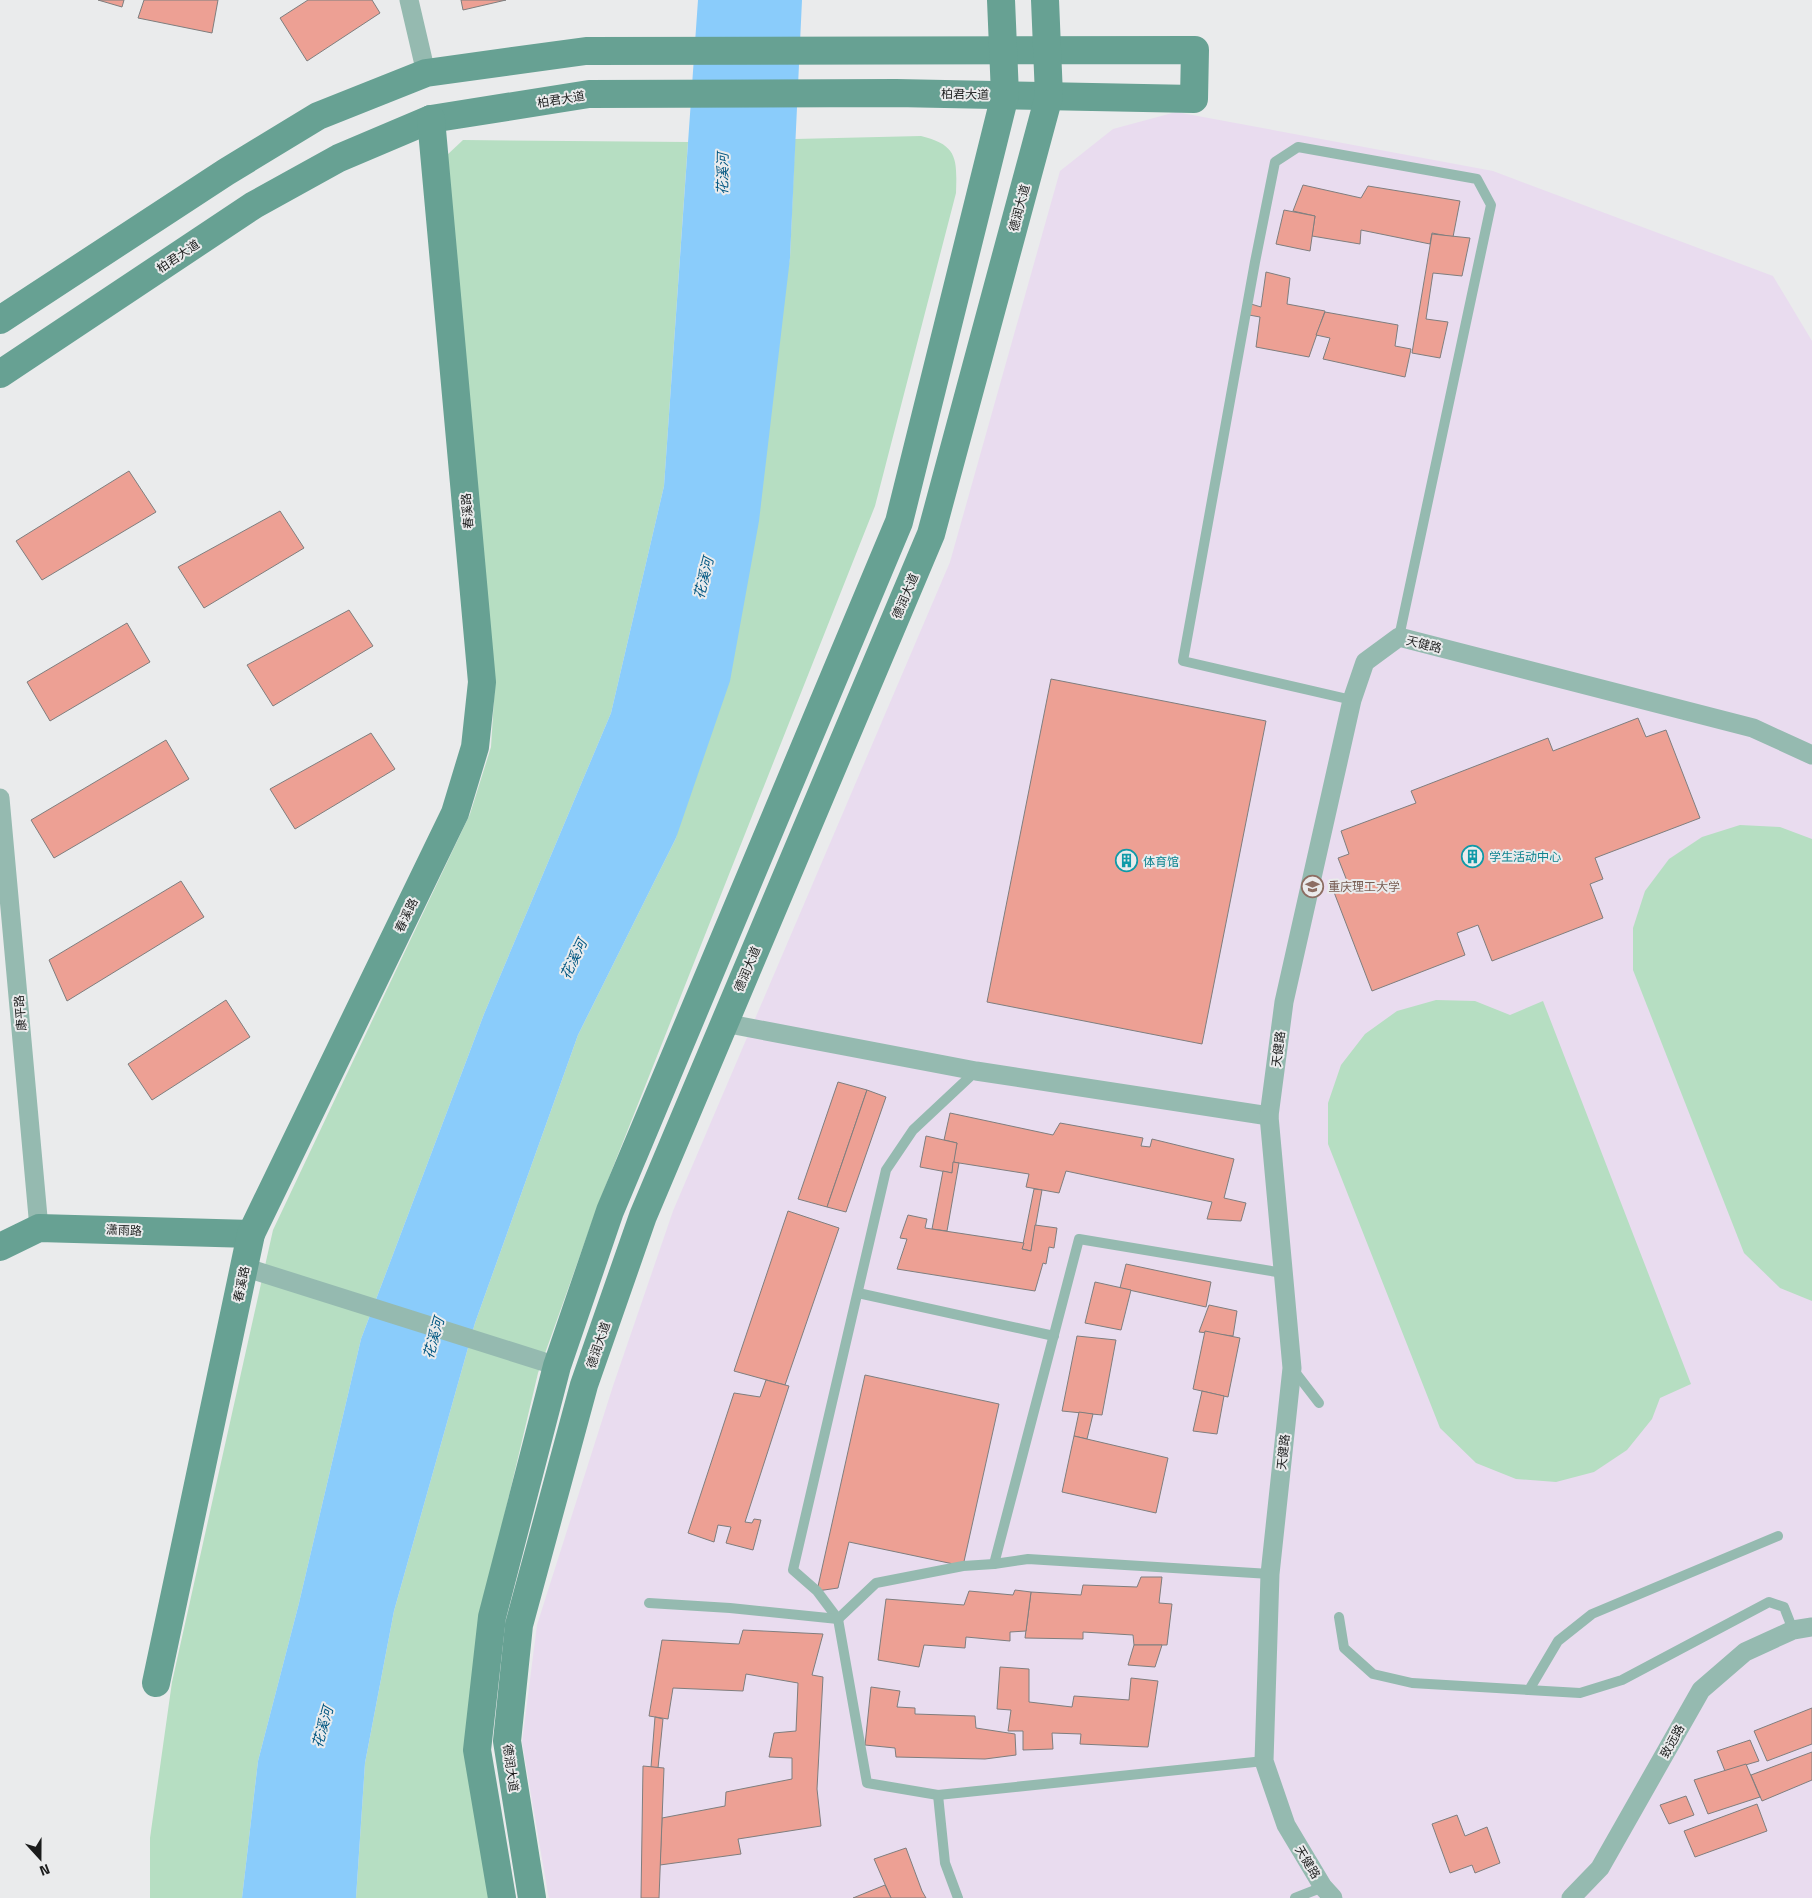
<svg xmlns="http://www.w3.org/2000/svg" width="1812" height="1898" font-family="'Titillium Web','Noto Sans SC',sans-serif">
	<style>
		.education { fill: #e9dcef }
		.green { fill: #b6dec2 }
		.water { fill: #8accfb }
		.building { fill: #eda094; stroke: #7f7e7e }
		.lines { fill: none; stroke-linecap: round; stroke-linejoin: round }
		.lane { stroke: #95bab0; stroke-width: 10 }
		.street { stroke: #95bab0; stroke-width: 19 }
		.secondary { stroke: #67a193; stroke-width: 28 }
		.labels { text-anchor: middle; dominant-baseline: central; stroke-width: 4; stroke-linejoin: round; paint-order: stroke }
		.street-label { font-size: 12px; fill: #1b1c1c; stroke: #eaebec }
		.culture-label { font-size: 12px; fill: #0d838f; stroke: #eaebec; text-anchor: start }
		.education-label { font-size: 12px; fill: #785e54; stroke: #eaebec; text-anchor: start }
		.water-label { font-size: 14px; font-style: italic; fill: #025782; stroke: #eaebec }
	</style>
	<rect width="100%" height="100%" fill="#eaebec"/>
	<polygon class="education" points="1176,112 1493,171 1773,276 1812,341 1812,1898 549,1898 548,1894 522,1742 537,1625 613,1386 673,1211 950,562 1060,171 1113,129"/>
	<g class="green">
		<path d="M921 136C958 145 957 159 956 193L875 506 598 1205 538 1373 486 1593 491 1898H356L365 1763 394 1611 475 1323 578 1035 676 838 790 258 795 139Z"/>
		<polygon points="463,140 688,142 664,486 611,713 484,1014 361,1339 299,1603 258,1761 242,1898 150,1898 150,1838 172,1682 273,1230 470,814 491,747 495,683 446,156"/>
		<polygon points="1740,825 1780,827 1812,839 1812,1301 1780,1288 1744,1253 1633,970 1633,928 1645,891 1669,859 1702,837"/>
		<polygon points="1436,1000 1475,1001 1510,1015 1543,1001 1691,1384 1660,1398 1652,1419 1627,1450 1594,1472 1556,1482 1516,1479 1476,1463 1440,1428 1328,1144 1328,1103 1341,1065 1365,1034 1397,1011"/>
	</g>
	<polygon class="water" points="698,0 802,0 790,258 759,521 730,681 676,838 578,1035 475,1323 394,1611 365,1763 356,1898 242,1898 258,1761 299,1603 361,1339 484,1014 611,713 664,486"/>
	<g class="building">
		<polygon points="98,0 124,0 122,7"/>
		<polygon points="144,0 218,0 212,33 138,18"/>
		<polygon points="308,0 372,0 380,13 307,61 280,18"/>
		<polygon points="461,0 506,0 463,10"/>
		<polygon points="1303,185 1361,198 1368,186 1460,201 1453,237 1432,233 1430,244 1361,230 1360,244 1312,236 1315,216 1293,211"/>
		<polygon points="1284,210 1315,216 1310,251 1276,244"/>
		<polygon points="1432,234 1470,238 1462,276 1433,273 1426,319 1448,322 1440,358 1412,353"/>
		<polygon points="1266,272 1290,278 1287,304 1325,311 1309,357 1256,347 1260,317 1249,315 1251,304 1261,307"/>
		<polygon points="1325,312 1398,325 1395,346 1411,349 1405,377 1323,359 1330,338 1316,335"/>
		<polygon points="129,471 156,512 42,580 16,541"/>
		<polygon points="280,511 304,548 204,608 178,567"/>
		<polygon points="349,610 373,646 273,706 247,665"/>
		<polygon points="127,623 150,662 50,721 27,682"/>
		<polygon points="1051,679 1266,721 1202,1044 987,1002"/>
		<polygon points="1638,718 1646,737 1666,730 1700,818 1595,858 1603,879 1590,884 1603,918 1492,961 1478,925 1457,933 1465,955 1372,991 1332,887 1347,881 1338,858 1349,854 1341,831 1416,803 1411,791 1548,738 1553,751"/>
		<polygon points="371,733 395,769 295,829 270,789"/>
		<polygon points="166,740 189,779 54,858 31,820"/>
		<polygon points="181,881 204,917 67,1001 49,960"/>
		<polygon points="226,1000 250,1037 152,1100 128,1064"/>
		<polygon points="838,1082 867,1090 827,1207 798,1199"/>
		<polygon points="867,1090 886,1097 846,1212 827,1207"/>
		<polygon points="950,1113 1053,1135 1060,1123 1143,1138 1141,1146 1150,1147 1152,1139 1234,1159 1224,1198 1246,1203 1241,1221 1207,1219 1212,1202 1066,1171 1059,1193 1026,1187 1029,1174 953,1162 957,1143 944,1140"/>
		<polygon points="926,1136 957,1143 952,1173 920,1167"/>
		<polygon points="953,1162 959,1163 947,1231 932,1229 943,1171 952,1173"/>
		<polygon points="1034,1189 1042,1190 1031,1251 1022,1249"/>
		<polygon points="788,1211 839,1228 785,1385 734,1371"/>
		<polygon points="908,1215 927,1219 925,1228 1024,1243 1022,1249 1031,1251 1035,1225 1057,1228 1054,1248 1049,1247 1046,1264 1043,1263 1035,1291 897,1269 907,1239 900,1238"/>
		<polygon points="1126,1264 1211,1282 1206,1307 1120,1288"/>
		<polygon points="1095,1282 1131,1290 1121,1330 1085,1323"/>
		<polygon points="1209,1305 1237,1311 1233,1336 1199,1332"/>
		<polygon points="1205,1331 1240,1338 1228,1397 1193,1389"/>
		<polygon points="1077,1336 1116,1340 1102,1415 1062,1411"/>
		<polygon points="865,1375 999,1404 963,1566 849,1542 838,1588 817,1591"/>
		<polygon points="766,1380 789,1386 745,1522 752,1523 754,1519 761,1520 753,1550 726,1543 731,1527 718,1525 714,1542 688,1533 734,1393 760,1397"/>
		<polygon points="1202,1391 1224,1396 1217,1434 1193,1431"/>
		<polygon points="1079,1412 1093,1414 1087,1439 1074,1436"/>
		<polygon points="1074,1436 1168,1458 1156,1513 1062,1492"/>
		<polygon points="1141,1577 1162,1577 1159,1603 1172,1604 1167,1645 1134,1645 1133,1635 1083,1632 1083,1639 1025,1638 1031,1592 1081,1595 1083,1585 1137,1587"/>
		<polygon points="1015,1590 1031,1592 1026,1631 1010,1632 1010,1641 966,1637 965,1648 924,1645 919,1667 878,1660 886,1599 964,1605 969,1591 1013,1595"/>
		<polygon points="743,1630 823,1634 812,1675 823,1677 817,1789 821,1826 738,1839 741,1854 660,1865 662,1818 725,1806 726,1792 792,1779 792,1758 769,1757 774,1733 796,1731 798,1683 746,1674 743,1691 673,1688 668,1719 649,1716 662,1640 739,1644"/>
		<polygon points="1134,1645 1162,1645 1155,1667 1128,1665"/>
		<polygon points="1000,1667 1029,1669 1029,1702 1072,1707 1074,1696 1129,1700 1131,1678 1158,1681 1148,1747 1080,1744 1081,1734 1052,1733 1053,1749 1023,1750 1023,1731 1008,1731 1011,1710 997,1709"/>
		<polygon points="871,1687 900,1691 897,1707 915,1708 915,1714 975,1716 976,1728 1015,1734 1016,1755 985,1759 896,1757 895,1748 865,1745"/>
		<polygon points="1812,1708 1812,1744 1767,1761 1754,1731"/>
		<polygon points="655,1717 663,1719 658,1768 651,1767"/>
		<polygon points="1750,1740 1759,1761 1725,1771 1717,1751"/>
		<polygon points="1812,1752 1812,1780 1762,1801 1751,1775"/>
		<polygon points="1746,1764 1760,1797 1708,1814 1694,1780"/>
		<polygon points="643,1766 664,1768 659,1898 641,1898"/>
		<polygon points="1686,1796 1694,1815 1669,1824 1660,1805"/>
		<polygon points="1757,1804 1767,1831 1695,1857 1684,1831"/>
		<polygon points="1457,1815 1465,1836 1487,1827 1500,1863 1475,1873 1472,1865 1450,1873 1432,1824"/>
		<polygon points="906,1848 922,1891 926,1898 891,1898 874,1859"/>
		<polygon points="885,1885 891,1898 853,1898"/>
	</g>
	<g class="lines">
		<g class="lane">
			<polyline points="1352,700 1183,661 1255,262 1275,162 1298,147 1477,179 1491,205 1399,637"/>
			<polyline points="976,1071 913,1130 886,1170 793,1570 817,1591 838,1619 867,1783 938,1795 1264,1761"/>
			<polyline points="858,1293 1054,1336"/>
			<polyline points="1292,1368 1319,1403"/>
			<polyline points="994,1564 1079,1239 1283,1273"/>
			<polyline points="649,1603 730,1608 838,1619 876,1583 963,1566 994,1564 1028,1559 1270,1574"/>
			<polyline points="1339,1617 1344,1648 1373,1674 1412,1683 1580,1693 1622,1680 1769,1602 1784,1607 1793,1630"/>
			<polyline points="1529,1690 1558,1641 1592,1614 1778,1536"/>
			<polyline points="938,1795 945,1863 958,1898"/>
			<polyline points="1295,1898 1323,1887"/>
		</g>
		<g class="street">
			<polyline points="409,0 426,73"/>
			<polyline points="0,798 39,1228"/>
			<polyline points="724,1023 976,1071 1269,1116"/>
			<polyline points="244,1267 557,1366"/>
			<polyline points="1333,1898 1323,1887 1286,1825 1264,1761 1270,1574 1292,1368 1269,1116 1284,1002 1352,700 1365,662 1399,637 1753,728 1812,755"/>
			<polyline points="1571,1898 1600,1868 1701,1690 1745,1652 1793,1630 1812,1627"/>
		</g>
		<g class="secondary">
			<polyline points="0,320 226,172 318,116 426,73 586,51 1195,50 1194,99 896,93 589,94 431,119 339,158 254,205 0,374"/>
			<polyline points="0,1247 39,1228 251,1234"/>
			<polyline points="156,1683 251,1234 455,813 475,747 482,682 431,119"/>
			<polyline points="502,1898 477,1750 492,1617 557,1366 610,1211 899,522 1005,95 1001,0"/>
			<polyline points="532,1898 507,1741 519,1625 584,1385 643,1216 931,534 1049,96 1045,0"/>
		</g>
	</g>
	<defs>
		<symbol id="building-ring" viewBox="-11 -11 22 22"><circle r="9.5" fill="#eaebec" stroke="#0f9aa8" stroke-width="1.5"/><path d="M-4-6H4V6H1V3H-1V6H-4ZM-2.5-4.3h1.7v1.8h-1.7ZM.8-4.3h1.7v1.8H.8ZM-2.5-1h1.7V.8h-1.7ZM.8-1h1.7V.8H.8Z" fill="#0f9aa8"/></symbol>
		<symbol id="university-ring" viewBox="-11 -11 22 22"><circle r="9.5" fill="#eaebec" stroke="#8d6e63" stroke-width="1.5"/><path d="M0-5L7-2L0 1L-7-2ZM-4 1L0 2.5L4 1V4Q0 6-4 4Z" fill="#8d6e63"/></symbol>
	</defs>
	<g fill-rule="evenodd">
		<use href="#building-ring" x="1460" y="844" width="25" height="25"/>
		<use href="#building-ring" x="1114" y="848" width="25" height="25"/>
		<use href="#university-ring" x="1300" y="874" width="25" height="25"/>
	</g>
	<g class="labels">
		<g class="street-label">
			<text transform="translate(965 94) rotate(1)">柏君大道</text>
			<text transform="translate(561 99) rotate(-9)">柏君大道</text>
			<text transform="translate(1019 208) rotate(-75)">德润大道</text>
			<text transform="translate(178 256) rotate(-34)">柏君大道</text>
			<text transform="translate(467 511) rotate(-95)">春溪路</text>
			<text transform="translate(905 596) rotate(-67)">德润大道</text>
			<text transform="translate(1424 644) rotate(14)">天健路</text>
			<text transform="translate(406 915) rotate(-64)">春溪路</text>
			<text transform="translate(747 969) rotate(-67)">德润大道</text>
			<text transform="translate(20 1013) rotate(-95)">康平路</text>
			<text transform="translate(1278 1049) rotate(-83)">天健路</text>
			<text transform="translate(124 1230) rotate(2)">潇雨路</text>
			<text transform="translate(241 1284) rotate(-78)">春溪路</text>
			<text transform="translate(598 1345) rotate(-71)">德润大道</text>
			<text transform="translate(1283 1452) rotate(-84)">天健路</text>
			<text transform="translate(1672 1741) rotate(-61)">致远路</text>
			<text transform="translate(511 1768) rotate(82)">德润大道</text>
			<text transform="translate(1308 1862) rotate(59)">天健路</text>
		</g>
		<g class="culture-label">
			<text x="1489" y="856">学生活动中心</text>
			<text x="1143" y="861">体育馆</text>
		</g>
		<g class="education-label">
			<text x="1328" y="886">重庆理工大学</text>
		</g>
		<g class="water-label">
			<text transform="translate(722 174) rotate(-89)">花溪河</text>
			<text transform="translate(703 578) rotate(-76)">花溪河</text>
			<text transform="translate(573 959) rotate(-64)">花溪河</text>
			<text transform="translate(433 1338) rotate(-74)">花溪河</text>
			<text transform="translate(322 1727) rotate(-74)">花溪河</text>
		</g>
	</g>
	<g transform="translate(40 1858) rotate(159)" stroke="#eaebec" stroke-width="4" paint-order="stroke">
	<path d="M0-4L9 19L0 12L-9 19Z" fill="#1b1c1c"/>
	<text y="-8" font-size="14" font-weight="bold" text-anchor="middle" fill="#1b1c1c">N</text>
	</g>
</svg>
